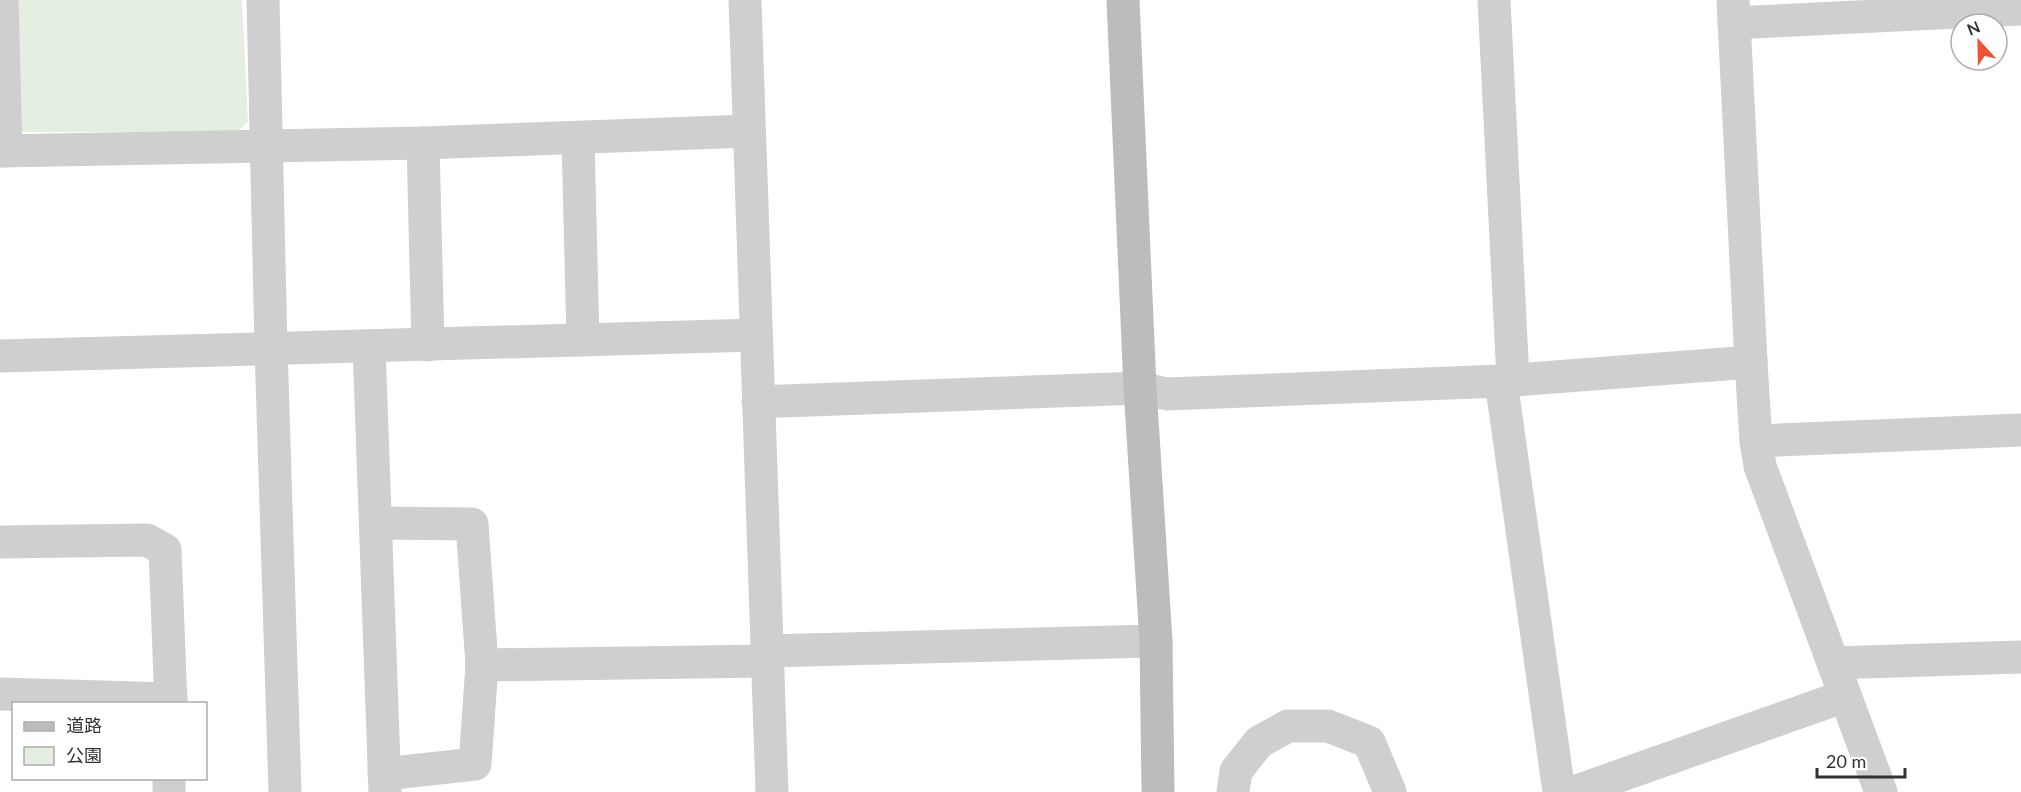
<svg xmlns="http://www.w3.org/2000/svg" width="2021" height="792" font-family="Lato,'Noto Sans JP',sans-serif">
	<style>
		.green { fill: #e5efe1 }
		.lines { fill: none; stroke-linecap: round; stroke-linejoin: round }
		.street { stroke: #cfcfcf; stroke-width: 33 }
		.secondary { stroke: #bcbcbc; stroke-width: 33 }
	</style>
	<rect width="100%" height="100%" fill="#fff"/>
	<polygon class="green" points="11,0 242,0 248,122 237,132 17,132"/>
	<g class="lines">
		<g class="street">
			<polyline points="2,0 6,151"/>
			<polyline points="263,0 271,347 285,792"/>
			<polyline points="745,0 772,792"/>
			<polyline points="1494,0 1513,379"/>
			<polyline points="1733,0 1751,362 1756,441 1760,466 1881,792"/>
			<polyline points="1734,23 2021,9"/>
			<polyline points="578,139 583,340"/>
			<polyline points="423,143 428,345"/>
			<polyline points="0,151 423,143 749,131"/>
			<polyline points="369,346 385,792"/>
			<polyline points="0,356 756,335"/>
			<polyline points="1501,381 1559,792"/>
			<polyline points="758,402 1140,388 1167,394 1501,381 1751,362"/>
			<polyline points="1756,441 2021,430"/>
			<polyline points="376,523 472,524 482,665 475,764 384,774"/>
			<polyline points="0,542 147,540 165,550 171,704"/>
			<polyline points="767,651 1156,641"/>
			<polyline points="1833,663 2021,657"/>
			<polyline points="482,665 767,661"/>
			<polyline points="0,694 171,699"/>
			<polyline points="169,792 169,778"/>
			<polyline points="1233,792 1236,771 1259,742 1288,726 1328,726 1369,742 1390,792"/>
			<polyline points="1574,792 1845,696"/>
		</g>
		<polyline class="secondary" points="1123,0 1140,388 1156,641 1158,792"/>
	</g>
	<rect x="12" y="702" width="195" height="78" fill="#ffffff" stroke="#adadad" stroke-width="1.5"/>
	<rect x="24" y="722" width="30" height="9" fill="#bcbcbc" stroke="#adadad" stroke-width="1.5"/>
	<text x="66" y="732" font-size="18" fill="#323232">道路</text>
	<rect x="24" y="747" width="30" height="18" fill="#e5efe1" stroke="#adadad" stroke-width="1.5"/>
	<text x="66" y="762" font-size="18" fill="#323232">公園</text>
	<g transform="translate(1979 42) rotate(338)"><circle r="28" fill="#ffffff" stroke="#adadad" stroke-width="1.5"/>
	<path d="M0-4.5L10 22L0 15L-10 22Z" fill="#ec5332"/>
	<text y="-9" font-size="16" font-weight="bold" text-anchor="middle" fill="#323232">N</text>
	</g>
	<path d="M1817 768v9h88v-9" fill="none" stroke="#323232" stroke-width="3"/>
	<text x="1826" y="768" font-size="18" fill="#323232" stroke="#ffffff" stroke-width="4.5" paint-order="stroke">20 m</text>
</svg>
